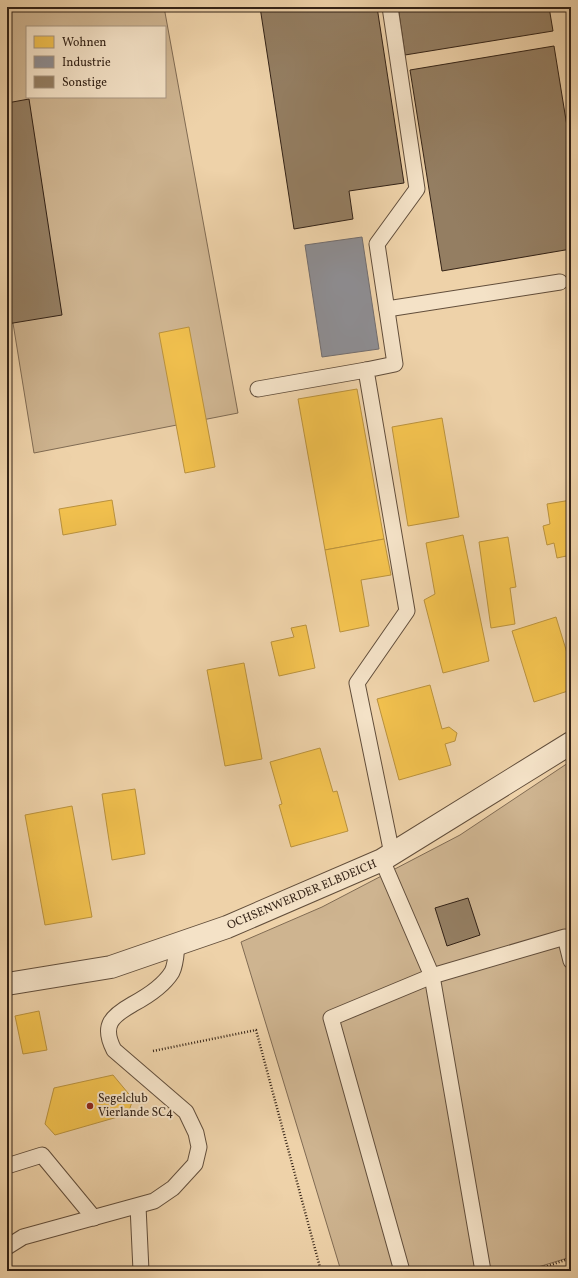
<svg xmlns="http://www.w3.org/2000/svg" width="578" height="1278" font-family="Vollkorn,serif">
	<style>
		.green { fill: #ceb490; stroke: #806b53; fill-rule: evenodd }
		.homes { fill: #f2c14e; stroke: #b9913d }
		.industry { fill: #8d8d92; stroke: #726d6d }
		.building { fill: #947e62; stroke: #332216 }
		.lines { fill: none; stroke-linecap: round; stroke-linejoin: round }
		.lane-casing { stroke: #624e3b; stroke-width: 17 }
		.street-casing { stroke: #624e3b; stroke-width: 24 }
		.path { stroke: #332216; stroke-width: 2.5; stroke-dasharray: 1 2; stroke-linecap: butt }
		.lane { stroke: #f4e2c7; stroke-width: 15 }
		.street { stroke: #f4e2c7; stroke-width: 22 }
		.poi-dot { fill: #8f2418; stroke: #f4e2c7; stroke-width: 1.5 }
		.labels { text-anchor: middle; dominant-baseline: central; stroke-width: 4; stroke-linejoin: round; paint-order: stroke }
		.street-label { font-size: 12px; fill: #332216; stroke: #f4e2c7 }
		.poi-label { font-size: 12px; fill: #332216; stroke: #f4e2c7; text-anchor: start }
	</style>
	<rect width="100%" height="100%" fill="#eed2a9"/>
	<filter id="stains"><feTurbulence type="fractalNoise" baseFrequency=".005" numOctaves="4"/><feColorMatrix values="0 0 0 0 .2 0 0 0 0 .09 0 0 0 0 .02 0 0 0 .5 -.17"/></filter>
	<radialGradient id="worn" r=".72"><stop offset=".6" stop-color="#630" stop-opacity="0"/><stop offset="1" stop-color="#630" stop-opacity=".3"/></radialGradient>
	<g class="green">
		<path d="M7 7H164L238 413 34 453 7 286ZM27 27H165V97H27Z"/>
		<polygon points="571,761 571,1257 525,1271 341,1271 241,942 322,907 460,835"/>
	</g>
	<g class="homes">
		<polygon points="189,327 215,467 185,473 159,333"/>
		<polygon points="357,389 384,539 325,550 298,399"/>
		<polygon points="442,418 459,517 408,526 392,427"/>
		<polygon points="112,500 116,525 63,535 59,509"/>
		<polygon points="571,500 571,555 557,558 554,543 547,545 543,526 550,524 547,504"/>
		<polygon points="463,535 489,661 443,673 424,600 435,594 426,543"/>
		<polygon points="508,537 516,587 510,588 515,624 491,628 479,542"/>
		<polygon points="384,539 391,575 361,580 369,626 340,632 325,550"/>
		<polygon points="556,617 571,666 571,690 534,702 512,631"/>
		<polygon points="306,625 315,668 279,676 271,642 294,637 291,628"/>
		<polygon points="244,663 262,759 225,766 207,670"/>
		<polygon points="430,685 442,729 449,727 457,733 455,741 445,744 451,765 399,780 377,699"/>
		<polygon points="320,748 333,792 337,791 348,831 291,847 279,805 282,804 270,762"/>
		<polygon points="7,769 9,786 7,786"/>
		<polygon points="135,789 145,854 112,860 102,794"/>
		<polygon points="72,806 92,917 45,925 25,815"/>
		<polygon points="39,1011 47,1050 23,1054 15,1016"/>
		<polygon points="113,1075 133,1099 128,1114 55,1135 45,1124 54,1088"/>
	</g>
	<polygon class="industry" points="362,237 379,349 322,357 305,245"/>
	<g class="building">
		<polygon points="260,7 377,7 404,183 349,191 353,219 294,229"/>
		<polygon points="398,7 549,7 553,31 405,55"/>
		<polygon points="554,46 571,151 571,249 442,271 410,70"/>
		<polygon points="29,99 62,315 7,324 7,103"/>
		<polygon points="468,898 480,935 447,946 435,908"/>
	</g>
	<g class="lines">
		<defs>
			<g id="lane">
				<polyline points="390,7 417,189 377,244 395,364 366,370 407,611 357,683 392,854"/>
				<polyline points="387,309 560,282"/>
				<polyline points="258,389 366,370"/>
				<polyline points="382,860 432,976 483,1271"/>
				<polyline points="7,1166 42,1155 94,1218"/>
				<polyline points="138,1206 141,1271"/>
				<path d="M7 1247 23 1237 154 1201 173 1188 195 1164 199 1147 196 1133 186 1112 114 1050C101 1025 112 1016 133 1004 146 997 164 985 172 972 176 964 176 954 177 945"/>
				<polyline points="402,1271 331,1018 432,976 565,937 571,961"/>
			</g>
			<polyline id="street" points="7,984 111,967 227,927 382,860 571,743"/>
		</defs>
		<use href="#lane" class="lane-casing"/>
		<use href="#street" class="street-casing"/>
		<g class="path">
			<polyline points="153,1051 256,1030 321,1271"/>
			<polyline points="533,1271 571,1258"/>
		</g>
		<use href="#lane" class="lane"/>
		<use href="#street" class="street"/>
	</g>
	<circle class="poi-dot" cx="90" cy="1106" r="4"/>
	<g class="labels">
		<g class="street-label">
			<text transform="translate(302 895) rotate(-23)">OCHSENWERDER ELBDEICH</text>
		</g>
		<g class="poi-label">
			<text x="98" y="1099">Segelclub<tspan x="98" dy="14">Vierlande SC4</tspan></text>
		</g>
	</g>
	<rect width="578" height="1278" fill="none" stroke="#eed2a9" stroke-width="24"/>
	<rect x="8" y="8" width="562" height="1262" fill="none" stroke="#332216" stroke-width="2"/>
	<rect x="12" y="12" width="554" height="1254" fill="none" stroke="#332216"/>
	<rect x="26" y="26" width="140" height="72" fill="#f4e2c7" stroke="#a79580"/>
	<rect x="34" y="36" width="20" height="12" fill="#f2c14e" stroke="#a79580"/>
	<text x="62" y="46" font-size="12" fill="#332216">Wohnen</text>
	<rect x="34" y="56" width="20" height="12" fill="#8d8d92" stroke="#a79580"/>
	<text x="62" y="66" font-size="12" fill="#332216">Industrie</text>
	<rect x="34" y="76" width="20" height="12" fill="#947e62" stroke="#a79580"/>
	<text x="62" y="86" font-size="12" fill="#332216">Sonstige</text>
	<rect width="100%" height="100%" filter="url(#stains)"/>
	<rect width="100%" height="100%" fill="url(#worn)"/>
</svg>
